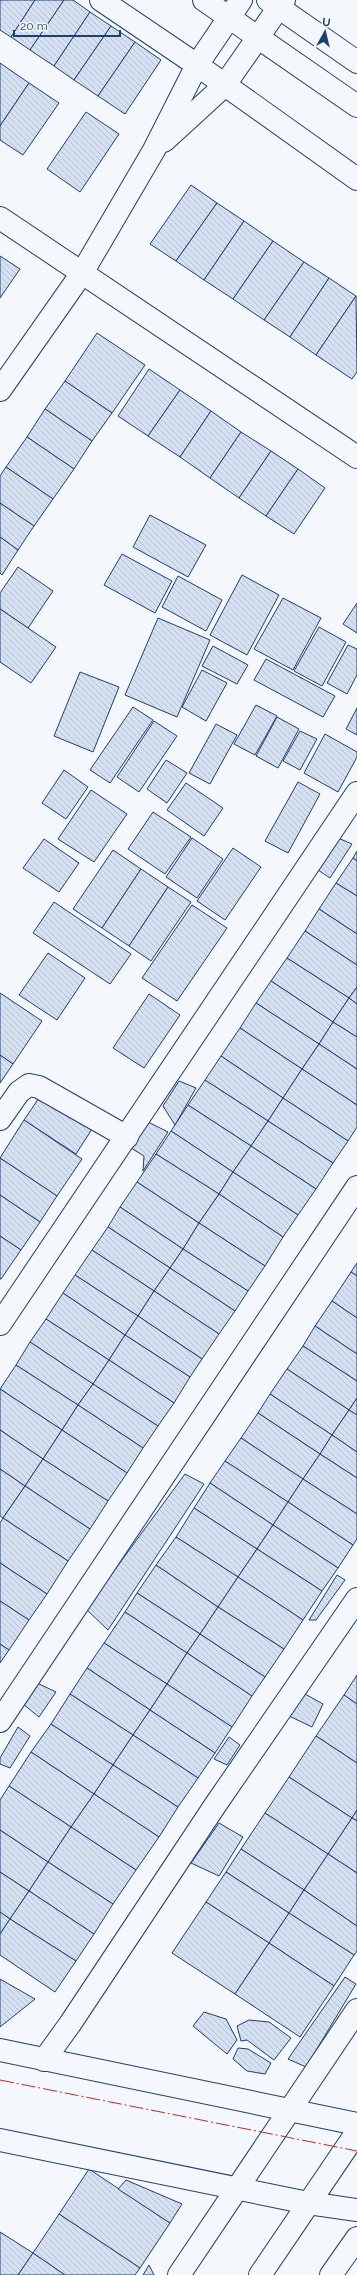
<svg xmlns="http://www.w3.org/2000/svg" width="357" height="2275" font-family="Raleway,sans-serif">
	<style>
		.building { fill: url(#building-back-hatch); stroke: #1d3f73 }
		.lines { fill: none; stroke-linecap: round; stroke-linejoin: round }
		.street-casing { stroke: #1d3f73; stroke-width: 24 }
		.secondary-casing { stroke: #1d3f73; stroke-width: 24 }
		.street { stroke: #f4f7fb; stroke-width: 22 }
		.secondary { stroke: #f4f7fb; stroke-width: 22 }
		.power { stroke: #c62828; stroke-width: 1; stroke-dasharray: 14 3 2 3; stroke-linecap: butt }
	</style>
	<defs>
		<pattern id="building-back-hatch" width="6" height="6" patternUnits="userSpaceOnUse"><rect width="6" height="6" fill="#d5e0f0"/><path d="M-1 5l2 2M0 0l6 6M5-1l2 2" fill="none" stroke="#b6c1d1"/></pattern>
	</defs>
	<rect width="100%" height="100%" fill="#f4f7fb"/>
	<g class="building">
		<polygon points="0,0 35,0 11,37 0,30"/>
		<polygon points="35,0 64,0 30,50 11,37"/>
		<polygon points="64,0 73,0 90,12 54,66 30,50"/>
		<polygon points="90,12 111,26 74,80 54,66"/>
		<polygon points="111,26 135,42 98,96 74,80"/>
		<polygon points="135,42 161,60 125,114 98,96"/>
		<polygon points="0,63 29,83 0,126"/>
		<polygon points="29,83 59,103 23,155 0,140 0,126"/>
		<polygon points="86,112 119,134 80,192 47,169"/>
		<polygon points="191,185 217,203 176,261 150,244"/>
		<polygon points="217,203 244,221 204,280 176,261"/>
		<polygon points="244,221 273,241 233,299 204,280"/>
		<polygon points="273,241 304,262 264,320 233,299"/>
		<polygon points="0,256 20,269 0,298"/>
		<polygon points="304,262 329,278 290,337 264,320"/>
		<polygon points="329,278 356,296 316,355 290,337"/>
		<polygon points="356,296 357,372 352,379 316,355"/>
		<polygon points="97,333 145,365 112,413 65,381"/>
		<polygon points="149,369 180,390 148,436 118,416"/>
		<polygon points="65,381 112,413 92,441 45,409"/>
		<polygon points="180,390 211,411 180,457 148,436"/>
		<polygon points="45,409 92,441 74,469 27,437"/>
		<polygon points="211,411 241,432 210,478 180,457"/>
		<polygon points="241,432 271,451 239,498 210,478"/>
		<polygon points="27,437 74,469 53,499 6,467"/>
		<polygon points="271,451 298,469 266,516 239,498"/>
		<polygon points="6,467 53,499 34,526 0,503 0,476"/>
		<polygon points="298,469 325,488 294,534 266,516"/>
		<polygon points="0,503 34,526 18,550 0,537"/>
		<polygon points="150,515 206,545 188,577 133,547"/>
		<polygon points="0,537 18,550 2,575 0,573"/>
		<polygon points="122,554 172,581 155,613 104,585"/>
		<polygon points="18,567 53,591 28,628 0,609 0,593"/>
		<polygon points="242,575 279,595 247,655 210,635"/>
		<polygon points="178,576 222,600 206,631 162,607"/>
		<polygon points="283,598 321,618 293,670 254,649"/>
		<polygon points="357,603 357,633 343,624"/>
		<polygon points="0,609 56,647 31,683 0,662"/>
		<polygon points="158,618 210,640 177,717 125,695"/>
		<polygon points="319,627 346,642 322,686 294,671"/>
		<polygon points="348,645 357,649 357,675 347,694 327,683"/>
		<polygon points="213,646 248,665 237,684 202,666"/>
		<polygon points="266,659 335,696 323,717 254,680"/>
		<polygon points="202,670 227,683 206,721 182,707"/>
		<polygon points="80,672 119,687 93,752 54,736"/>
		<polygon points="256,705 277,716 255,755 234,744"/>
		<polygon points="133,707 153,720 110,783 90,770"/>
		<polygon points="357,708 357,735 346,729"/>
		<polygon points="277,717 299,729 278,768 256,756"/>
		<polygon points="154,721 177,736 139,792 117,777"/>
		<polygon points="216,724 237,735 210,784 189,773"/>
		<polygon points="300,731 317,739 300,770 283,761"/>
		<polygon points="325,734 357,752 357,757 338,792 304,773"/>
		<polygon points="166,760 187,773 167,803 147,789"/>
		<polygon points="64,770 88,787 66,819 42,803"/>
		<polygon points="298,782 320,794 288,853 265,841"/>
		<polygon points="186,783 223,808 204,836 167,810"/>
		<polygon points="91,790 127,814 94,862 58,839"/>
		<polygon points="153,812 191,837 165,874 128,849"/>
		<polygon points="192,838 223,859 197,898 166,877"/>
		<polygon points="338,838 352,844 330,878 318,870"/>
		<polygon points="44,839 79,863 59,892 23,868"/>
		<polygon points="233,848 261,867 225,920 197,901"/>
		<polygon points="113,850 141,869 102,928 73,909"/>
		<polygon points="357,851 357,861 353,858"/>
		<polygon points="353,858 357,861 357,896 336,883"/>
		<polygon points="141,869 168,887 129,946 102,928"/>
		<polygon points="336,883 357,896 357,934 319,909"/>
		<polygon points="168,887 191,902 151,961 129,946"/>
		<polygon points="54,902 131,954 110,984 33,933"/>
		<polygon points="192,905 227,928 177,1001 142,978"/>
		<polygon points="319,909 357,934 357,965 305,931"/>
		<polygon points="305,931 357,965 357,987 349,998 287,958"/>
		<polygon points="48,953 85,978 57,1020 19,995"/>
		<polygon points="287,958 349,998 333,1022 271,981"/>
		<polygon points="271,981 333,1022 319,1044 256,1003"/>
		<polygon points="357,987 357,1004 349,998"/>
		<polygon points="0,993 42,1021 13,1064 0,1055"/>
		<polygon points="149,994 180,1015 144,1068 113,1048"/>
		<polygon points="349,998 357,1004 357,1037 333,1022"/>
		<polygon points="256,1003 319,1044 302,1069 240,1028"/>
		<polygon points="333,1022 357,1037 357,1069 319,1044"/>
		<polygon points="240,1028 302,1069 283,1098 221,1056"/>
		<polygon points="319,1044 357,1069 357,1105 302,1069"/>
		<polygon points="0,1055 13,1064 0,1083"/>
		<polygon points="221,1056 283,1098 268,1121 205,1080"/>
		<polygon points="302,1069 357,1105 357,1127 348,1141 283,1098"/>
		<polygon points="205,1080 268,1121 251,1146 188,1105"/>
		<polygon points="179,1081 196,1088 175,1125 163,1106"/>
		<polygon points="41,1095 92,1129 76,1154 24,1120"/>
		<polygon points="283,1098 348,1141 333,1163 268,1121"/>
		<polygon points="188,1105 251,1146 233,1172 171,1131"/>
		<polygon points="24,1120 82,1159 57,1196 0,1158"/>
		<polygon points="268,1121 333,1163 316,1189 251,1146"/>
		<polygon points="148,1122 168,1132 143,1171 144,1156 131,1148"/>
		<polygon points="171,1131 233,1172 219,1194 156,1154"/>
		<polygon points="251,1146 316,1189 298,1215 233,1172"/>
		<polygon points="156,1154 219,1194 199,1223 137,1182"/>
		<polygon points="0,1158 57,1196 40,1222 0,1195"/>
		<polygon points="233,1172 298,1215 283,1237 219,1194"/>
		<polygon points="137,1182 199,1223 183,1249 120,1207"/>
		<polygon points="219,1194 283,1237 265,1266 199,1223"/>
		<polygon points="0,1195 40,1222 21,1250 0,1236"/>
		<polygon points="120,1207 183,1249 170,1268 108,1227"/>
		<polygon points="199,1223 265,1266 248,1291 183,1249"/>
		<polygon points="108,1227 170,1268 154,1291 92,1250"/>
		<polygon points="0,1236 21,1250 1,1279 0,1279"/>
		<polygon points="183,1249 248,1291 235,1311 170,1268"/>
		<polygon points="92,1250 154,1291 138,1316 75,1275"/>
		<polygon points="357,1263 357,1276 351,1272"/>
		<polygon points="170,1268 235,1311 219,1334 154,1291"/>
		<polygon points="351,1272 357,1276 357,1318 332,1301"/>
		<polygon points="75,1275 138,1316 125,1335 63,1293"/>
		<polygon points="154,1291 219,1334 202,1359 138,1316"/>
		<polygon points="63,1293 125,1335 109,1360 46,1319"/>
		<polygon points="332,1301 357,1318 357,1354 315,1326"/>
		<polygon points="138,1316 202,1359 190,1377 125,1335"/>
		<polygon points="46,1319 109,1360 93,1384 30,1342"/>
		<polygon points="315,1326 357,1354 357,1381 303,1346"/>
		<polygon points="125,1335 190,1377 174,1403 109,1360"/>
		<polygon points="30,1342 93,1384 78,1405 16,1365"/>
		<polygon points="303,1346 357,1381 357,1398 349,1410 287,1369"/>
		<polygon points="109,1360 174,1403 158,1426 93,1384"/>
		<polygon points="16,1365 78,1405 62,1430 0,1389"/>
		<polygon points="287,1369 349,1410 332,1435 270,1394"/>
		<polygon points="93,1384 158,1426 143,1448 78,1405"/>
		<polygon points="0,1389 62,1430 43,1459 0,1430"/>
		<polygon points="270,1394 332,1435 320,1454 258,1413"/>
		<polygon points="357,1398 357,1415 349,1410"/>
		<polygon points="78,1405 143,1448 127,1473 62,1430"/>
		<polygon points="349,1410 357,1415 357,1452 332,1435"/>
		<polygon points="258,1413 320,1454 303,1479 241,1438"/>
		<polygon points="0,1430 43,1459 25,1486 0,1469"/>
		<polygon points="62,1430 127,1473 108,1501 43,1459"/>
		<polygon points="332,1435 357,1452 357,1478 320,1454"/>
		<polygon points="241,1438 303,1479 288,1502 225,1461"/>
		<polygon points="320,1454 357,1478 357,1514 303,1479"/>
		<polygon points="43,1459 108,1501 90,1529 25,1486"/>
		<polygon points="225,1461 288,1502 273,1525 210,1483"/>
		<polygon points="0,1469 25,1486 3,1518 0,1516"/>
		<polygon points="185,1474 204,1484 108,1630 86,1609"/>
		<polygon points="303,1479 357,1514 357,1539 353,1545 288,1502"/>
		<polygon points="210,1483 273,1525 257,1549 194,1508"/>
		<polygon points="25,1486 90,1529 68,1561 3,1518"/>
		<polygon points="288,1502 353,1545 338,1568 273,1525"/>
		<polygon points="194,1508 257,1549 238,1577 176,1537"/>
		<polygon points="3,1518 68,1561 47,1594 0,1563 0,1523"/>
		<polygon points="273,1525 338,1568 322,1591 257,1549"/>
		<polygon points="176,1537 238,1577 218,1607 156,1565"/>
		<polygon points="257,1549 322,1591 303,1620 238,1577"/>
		<polygon points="0,1563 47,1594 29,1620 0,1601"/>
		<polygon points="156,1565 218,1607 200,1634 137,1593"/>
		<polygon points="337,1575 345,1580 316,1620 309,1620"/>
		<polygon points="238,1577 303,1620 284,1649 218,1607"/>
		<polygon points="137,1593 200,1634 187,1653 125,1612"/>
		<polygon points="0,1601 29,1620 9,1650 0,1644"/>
		<polygon points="218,1607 284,1649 265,1677 200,1634"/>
		<polygon points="125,1612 187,1653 167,1684 104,1643"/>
		<polygon points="200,1634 265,1677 252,1696 187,1653"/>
		<polygon points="104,1643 167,1684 150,1710 87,1668"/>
		<polygon points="0,1644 9,1650 0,1663"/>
		<polygon points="187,1653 252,1696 232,1727 167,1684"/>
		<polygon points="87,1668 150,1710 133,1735 70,1694"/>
		<polygon points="357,1675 357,1704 344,1695"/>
		<polygon points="37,1683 56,1692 39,1717 23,1704"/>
		<polygon points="167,1684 232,1727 215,1753 150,1710"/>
		<polygon points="70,1694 133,1735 113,1765 51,1724"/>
		<polygon points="305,1694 323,1704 312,1727 287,1715"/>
		<polygon points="344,1695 357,1704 357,1763 316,1736"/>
		<polygon points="150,1710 215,1753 198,1778 133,1735"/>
		<polygon points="51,1724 113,1765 94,1794 31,1752"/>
		<polygon points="18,1727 30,1736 10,1768 0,1764 0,1758"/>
		<polygon points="133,1735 198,1778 178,1807 113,1765"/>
		<polygon points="316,1736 357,1763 357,1810 352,1818 289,1777"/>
		<polygon points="229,1737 240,1745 227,1765 214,1759"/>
		<polygon points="31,1752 94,1794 71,1827 9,1786"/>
		<polygon points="113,1765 178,1807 159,1837 94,1794"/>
		<polygon points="289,1777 352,1818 328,1854 265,1813"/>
		<polygon points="9,1786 71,1827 48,1862 0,1830 0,1800"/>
		<polygon points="94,1794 159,1837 136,1870 71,1827"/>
		<polygon points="357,1810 357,1821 352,1818"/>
		<polygon points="265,1813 328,1854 304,1890 241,1849"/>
		<polygon points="352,1818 357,1821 357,1873 328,1854"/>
		<polygon points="219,1823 243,1837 219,1876 191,1863"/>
		<polygon points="71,1827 136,1870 113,1904 48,1862"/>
		<polygon points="0,1830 48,1862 29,1891 0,1872"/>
		<polygon points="241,1849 304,1890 289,1913 226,1872"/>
		<polygon points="328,1854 357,1873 357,1926 304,1890"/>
		<polygon points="48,1862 113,1904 94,1934 29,1891"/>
		<polygon points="0,1872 29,1891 10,1919 0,1912"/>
		<polygon points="226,1872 289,1913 269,1943 206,1902"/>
		<polygon points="304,1890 357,1926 357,1951 354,1955 289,1913"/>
		<polygon points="29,1891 94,1934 76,1961 10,1919"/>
		<polygon points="206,1902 269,1943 235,1994 172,1953"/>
		<polygon points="0,1912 10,1919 0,1934"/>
		<polygon points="289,1913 354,1955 334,1986 269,1943"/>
		<polygon points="10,1919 76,1961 55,1992 0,1955 0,1934"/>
		<polygon points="269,1943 334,1986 300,2037 235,1994"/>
		<polygon points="345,1977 356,1984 306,2067 288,2059"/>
		<polygon points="0,1979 35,1999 0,2027"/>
		<polygon points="204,2012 226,2019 237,2040 227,2054 193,2026"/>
		<polygon points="249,2020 269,2022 291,2038 274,2060 247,2040 241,2041 237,2026"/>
		<polygon points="238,2048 248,2049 271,2063 265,2074 247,2071 233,2059"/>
		<polygon points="89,2169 170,2223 140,2268 59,2214"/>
		<polygon points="126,2180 182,2204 170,2223 118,2189"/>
		<polygon points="59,2214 140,2268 135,2275 65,2275 33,2253"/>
		<polygon points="0,2232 33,2253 18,2275 0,2275"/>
		<polygon points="33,2253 65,2275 18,2275"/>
		<polygon points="149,2265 154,2275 143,2275"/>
	</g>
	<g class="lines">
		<defs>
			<g id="street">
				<polyline points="101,0 197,65 357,179"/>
				<polyline points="204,0 357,106"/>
				<polyline points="268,0 357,62"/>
				<polyline points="164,141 224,86 284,0"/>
				<polyline points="0,218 357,457"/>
				<polyline points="0,390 82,273 154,150 197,65 241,0"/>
				<polyline points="0,1119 19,1092 29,1085 39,1087 127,1137"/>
				<polyline points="0,1324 357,793"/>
				<polyline points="0,1721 357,1187"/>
				<polyline points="0,2050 357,2124"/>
				<polyline points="44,2060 70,2024 216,1804 357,1599"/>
				<polyline points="0,2140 308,2203 357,2210"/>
				<polyline points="179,2275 357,2010"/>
			</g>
			<g id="secondary">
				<polyline points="260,2275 357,2132"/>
				<polyline points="331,2275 357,2238"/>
			</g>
		</defs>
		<use href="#street" class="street-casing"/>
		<use href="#secondary" class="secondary-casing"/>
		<use href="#street" class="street"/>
		<use href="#secondary" class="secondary"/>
		<polyline class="power" points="0,2080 357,2151"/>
	</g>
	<g transform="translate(325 32) rotate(8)" stroke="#f4f7fb" stroke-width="3" paint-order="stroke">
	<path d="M0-3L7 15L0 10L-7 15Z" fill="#1d3f73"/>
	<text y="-6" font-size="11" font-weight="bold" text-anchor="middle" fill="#1d3f73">U</text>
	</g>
	<path d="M14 30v6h106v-6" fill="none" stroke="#1d3f73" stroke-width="2"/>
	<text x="20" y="30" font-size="12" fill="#1d3f73" stroke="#f4f7fb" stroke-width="3" paint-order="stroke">20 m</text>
</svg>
